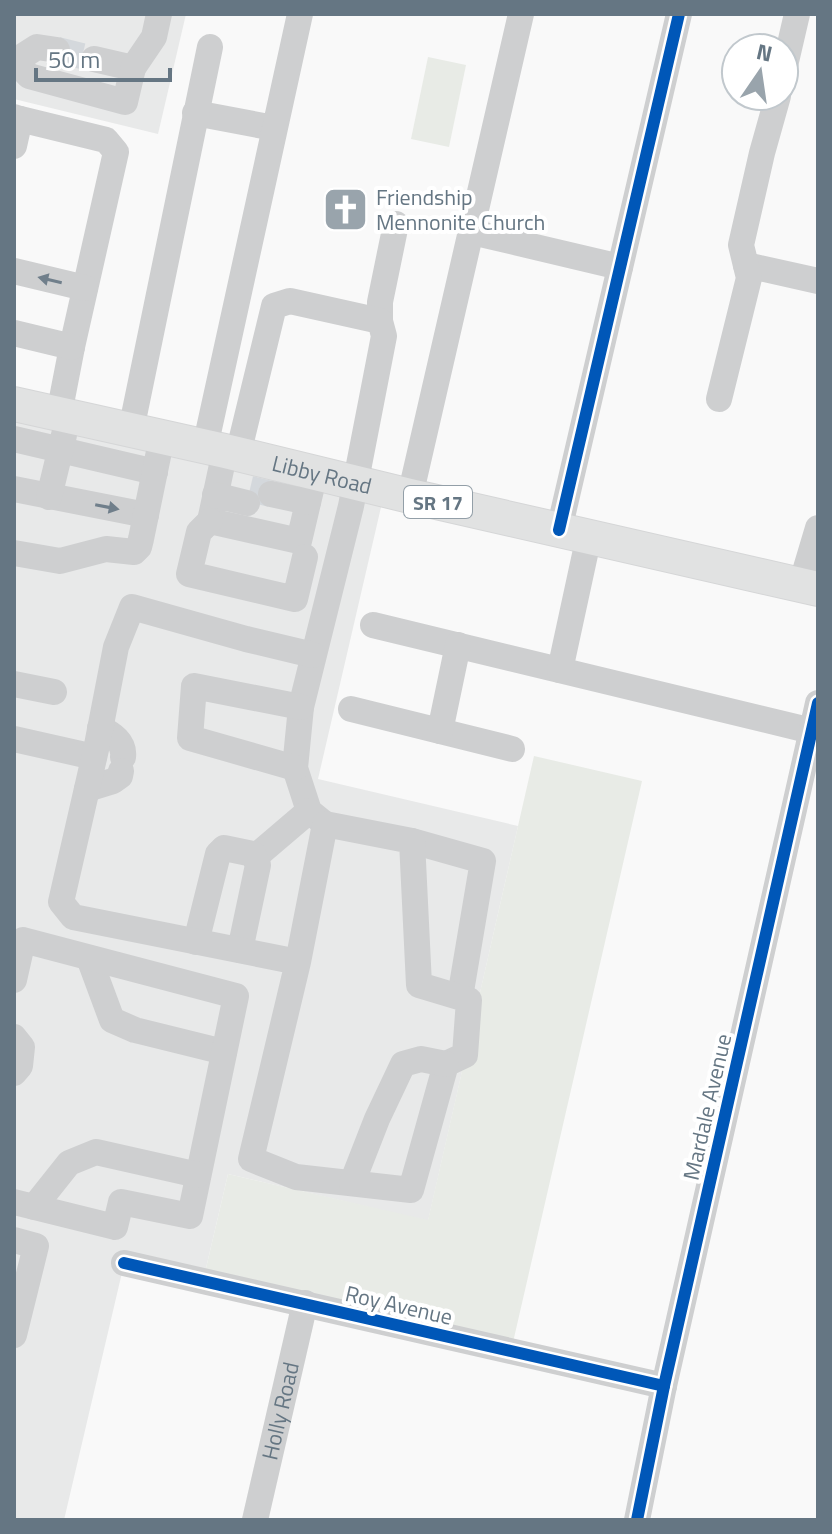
<svg xmlns="http://www.w3.org/2000/svg" width="832" height="1534" font-family="'Titillium Web',sans-serif">
	<style>
		.built { fill: #e8e9e9 }
		.green { fill: #e8ebe6 }
		.lines { fill: none; stroke-linecap: round; stroke-linejoin: round }
		.minor-tunnel { stroke: #d4d8dc; stroke-width: 26; stroke-dasharray: 26 13; stroke-linecap: butt }
		.major-casing { stroke: #d5d6d7; stroke-width: 36 }
		.minor { stroke: #cecfd0; stroke-width: 26 }
		.major { stroke: #e1e2e2; stroke-width: 34 }
		.cycleway-casing { stroke: #fff; stroke-width: 17 }
		.cycleway { stroke: #0057b8; stroke-width: 12 }
		.oneway { fill: #707f8b }
		.labels { text-anchor: middle; dominant-baseline: central; stroke-width: 8; stroke-linejoin: round; paint-order: stroke }
		.shield { fill: #fff; stroke: #939fa8; stroke-width: 2 }
		.shield-label { font-size: 20px; font-weight: bold; fill: #657683 }
		.poi-label { font-size: 22px; fill: #657683; stroke: #fff; text-anchor: start }
		.street-label { font-size: 22px; fill: #657683; stroke: #fff }
	</style>
	<rect width="100%" height="100%" fill="#f9f9f9"/>
	<g class="built">
		<polygon points="14,14 186,14 158,134 14,99"/>
		<polygon points="14,404 385,490 318,779 518,826 428,1221 228,1174 203,1281 124,1264 64,1520 14,1520"/>
	</g>
	<g class="green">
		<polygon points="428,57 466,65 449,147 411,139"/>
		<polygon points="534,756 642,781 511,1351 203,1281 228,1174 428,1220"/>
	</g>
	<g class="lines">
		<g class="minor-tunnel">
			<polyline points="57,50 94,59"/>
			<polyline points="250,489 271,494"/>
		</g>
		<defs>
			<g id="major">
				<path id="s2" d="M14 404 225 451 410 496 818 589"/>
			</g>
		</defs>
		<use href="#major" class="major-casing"/>
		<g class="minor">
			<polyline points="57,50 37,47 15,61 29,76 125,102 133,68 94,59"/>
			<polyline points="133,68 154,37 159,14"/>
			<polyline points="784,70 797,14"/>
			<polyline points="195,113 274,128"/>
			<polyline points="14,117 20,119 14,146"/>
			<polyline points="20,119 106,140 116,152 72,347 59,414"/>
			<polyline points="472,232 620,267"/>
			<polyline points="746,265 818,281"/>
			<polyline points="14,271 85,288"/>
			<polyline points="380,321 380,302 396,224"/>
			<polyline points="14,333 72,347"/>
			<polyline points="719,399 749,278 741,245 762,153 778,96"/>
			<polyline points="131,430 210,47"/>
			<polyline points="14,439 155,472"/>
			<polyline points="205,447 300,14"/>
			<polyline points="225,451 210,521 299,541 315,473"/>
			<polyline points="238,454 274,306 290,301 380,321 384,336 351,506 301,707 295,768 309,811 325,824"/>
			<polyline points="14,489 146,515"/>
			<polyline points="271,494 308,502"/>
			<polyline points="215,495 247,503"/>
			<polyline points="410,496 521,14"/>
			<polyline points="49,497 64,435"/>
			<polyline points="210,521 199,532 189,574 295,599 305,557"/>
			<polyline points="559,530 679,14"/>
			<polyline points="14,553 60,561 106,549 134,552 139,547 141,539 162,437"/>
			<polyline points="801,585 818,528"/>
			<polyline points="373,625 812,731"/>
			<polyline points="560,670 589,536"/>
			<polyline points="14,684 54,692"/>
			<polyline points="351,709 512,749"/>
			<path d="M100 728C112 734 125 742 123 757"/>
			<polyline points="440,731 458,645"/>
			<polyline points="14,739 94,757"/>
			<polyline points="295,768 190,738 194,686 301,707"/>
			<polyline points="87,789 113,781 120,776 121,771"/>
			<polyline points="412,841 483,861 460,997"/>
			<polyline points="255,857 309,811"/>
			<polyline points="196,942 218,854 224,848 253,854 258,865 240,950"/>
			<polyline points="89,958 112,1020 135,1030 224,1052"/>
			<polyline points="298,962 325,824 412,841 419,985 469,1000 465,1055 446,1064 411,1190 296,1177 251,1159 298,962 73,917 61,902 97,745 116,647 132,607 246,639 313,655"/>
			<polyline points="14,980 23,940 236,996 190,1216 121,1202 115,1227 14,1202"/>
			<polyline points="14,1037 22,1047 20,1066 14,1073"/>
			<polyline points="352,1183 377,1119 403,1064 421,1059 446,1064"/>
			<polyline points="34,1207 69,1163 96,1152 198,1175"/>
			<polyline points="14,1240 36,1246 14,1335"/>
			<polyline points="124,1263 664,1386"/>
			<path id="s1" d="M255 1520 305 1303"/>
			<polyline points="637,1520 664,1386 818,703"/>
		</g>
		<use href="#major" class="major"/>
		<defs>
			<g id="cycleway">
				<polyline points="559,530 679,14"/>
				<polyline points="124,1263 664,1386"/>
				<polyline points="637,1520 664,1386 818,703"/>
			</g>
		</defs>
		<use href="#cycleway" class="cycleway-casing"/>
		<use href="#cycleway" class="cycleway"/>
	</g>
	<defs><path id="oneway-solid" d="M-6-.8H1V-3.2L6.5 0L1 3.2V.8H-6Z" transform="scale(2)"/></defs>
	<g class="oneway">
		<use href="#oneway-solid" transform="translate(50 280) rotate(-167)"/>
		<use href="#oneway-solid" transform="translate(107 507) rotate(11)"/>
	</g>
	<defs>
		<symbol id="church-square" viewBox="-11 -11 22 22"><rect x="-9" y="-9" width="18" height="18" rx="4" fill="#99a4ac" stroke="#fff"/><path d="M-1.2-6h2.4v3.5h3.3v2.4h-3.3V6h-2.4V-.1h-3.3v-2.4h3.3Z" fill="#fff"/></symbol>
	</defs>
	<g fill-rule="evenodd">
		<use href="#church-square" x="320" y="184" width="51" height="51"/>
	</g>
	<g class="labels">
		<rect class="shield" x="404" y="486" width="68" height="32" rx="6"/>
		<g class="shield-label">
			<text x="438" y="502">SR 17</text>
		</g>
		<g class="poi-label">
			<text x="376" y="197">Friendship<tspan x="376" dy="25">Mennonite Church</tspan></text>
		</g>
		<g class="street-label">
			<text stroke="none"><textPath href="#s2" startOffset="316">Libby Road</textPath></text>
			<text transform="translate(707 1107) rotate(-77)">Mardale Avenue</text>
			<text transform="translate(399 1305) rotate(13)">Roy Avenue</text>
			<text stroke="none"><textPath href="#s1" startOffset="112">Holly Road</textPath></text>
		</g>
	</g>
	<rect width="832" height="1534" fill="none" stroke="#657683" stroke-width="32"/>
	<g transform="translate(760 72) rotate(13)"><circle r="38" fill="#ffffff" stroke="#c1c8cd" stroke-width="2"/>
	<path d="M0-6L14 30L0 20L-14 30Z" fill="#99a4ac"/>
	<text y="-12" font-size="22" font-weight="bold" text-anchor="middle" fill="#657683">N</text>
	</g>
	<path d="M36 68v12h134v-12" fill="none" stroke="#657683" stroke-width="4"/>
	<text x="48" y="68" font-size="24" fill="#657683" stroke="#ffffff" stroke-width="6" paint-order="stroke">50 m</text>
</svg>
